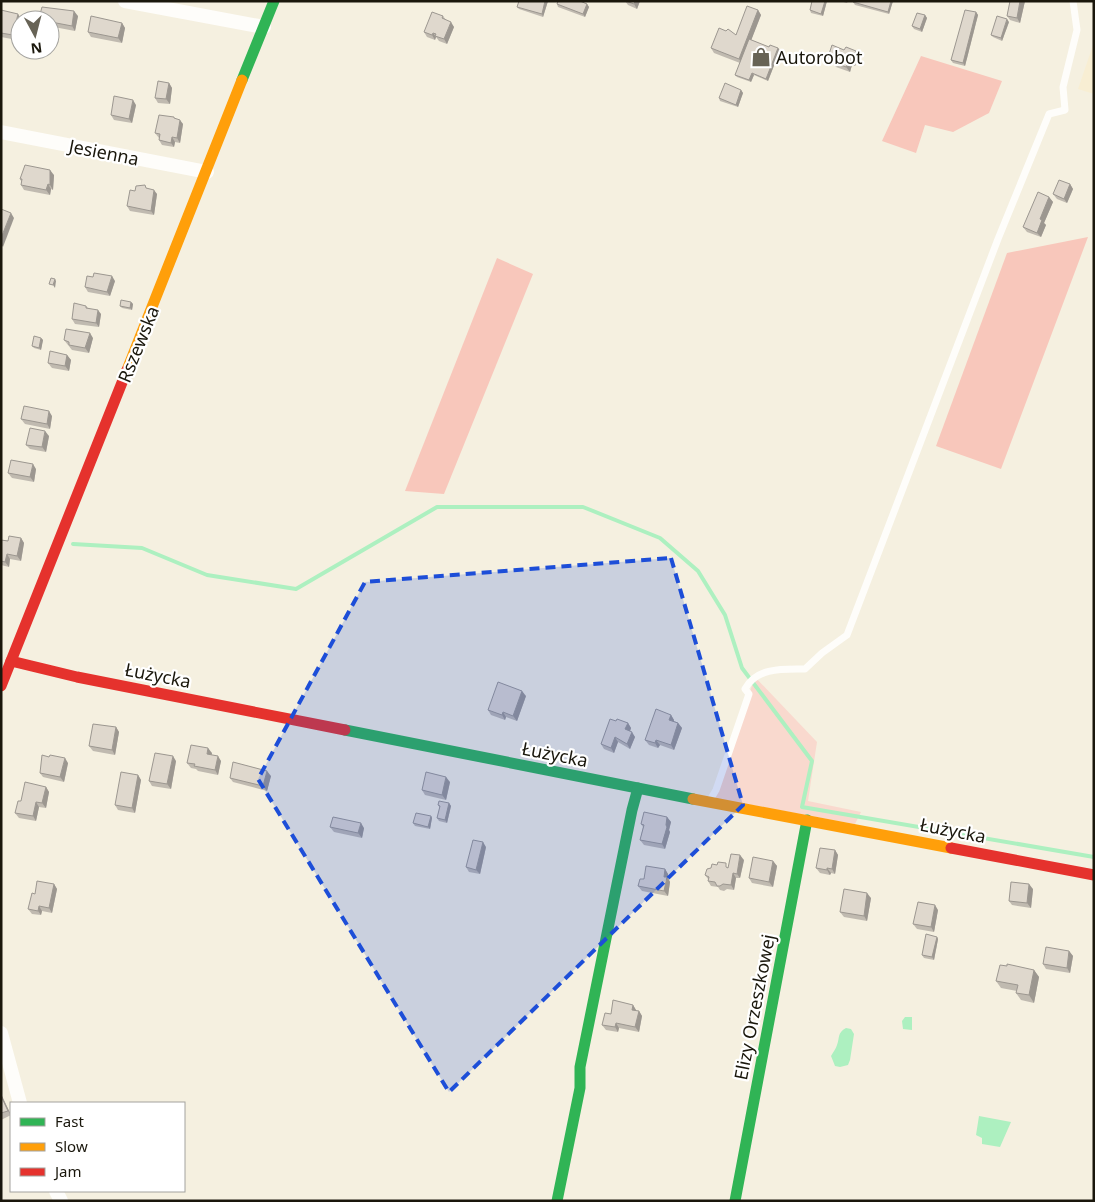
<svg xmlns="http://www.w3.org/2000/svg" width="1095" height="1202" font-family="'Noto Sans',sans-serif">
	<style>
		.built { fill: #f8eed3 }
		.green { fill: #f9d9ce }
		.forest { fill: #f8c7bb }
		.water { fill: #adf0c0 }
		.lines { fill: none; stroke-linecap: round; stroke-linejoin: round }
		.stream { stroke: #adf0c0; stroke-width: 4 }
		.lane { stroke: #fefdfa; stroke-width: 7 }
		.street { stroke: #fefdfa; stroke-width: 14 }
		.fast { stroke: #30b455; stroke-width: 11 }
		.slow { stroke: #ff9f0a; stroke-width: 11 }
		.jam { stroke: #e5322d; stroke-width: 11 }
		.wall { fill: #c0bab0 }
		.shaded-wall { fill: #9c9790 }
		.building { fill: #dfd8cd; stroke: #9c9790 }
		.marked { fill: #1d4ed8; fill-opacity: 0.2; stroke: #1d4ed8; stroke-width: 4; stroke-dasharray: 10 6; stroke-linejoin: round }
		.labels { text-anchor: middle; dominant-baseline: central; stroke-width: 4.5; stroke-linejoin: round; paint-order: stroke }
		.poi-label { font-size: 18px; fill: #1a170c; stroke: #fff; text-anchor: start }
		.street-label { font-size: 18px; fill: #1a170c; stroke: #fff }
	</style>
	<rect width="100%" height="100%" fill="#f5f0e0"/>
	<polygon class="built" points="1094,42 1094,94 1078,89"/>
	<polygon class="green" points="755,677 817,742 808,801 861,812 855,824 713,798"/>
	<g class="forest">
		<polygon points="921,56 1002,81 989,113 953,132 925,125 916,153 882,141"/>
		<polygon points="1088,237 1001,469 936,446 1007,253"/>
		<polygon points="497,258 533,274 444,494 405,491"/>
	</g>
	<g class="water">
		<polygon points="905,1017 912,1017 912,1030 903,1029 902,1021"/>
		<path d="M846 1028 851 1029 854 1034 850 1060 848 1065 840 1067 835 1066 831 1056C833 1052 836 1049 837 1045 840 1037 837 1033 846 1028Z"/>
		<polygon points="979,1116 1011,1122 1000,1147 982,1144 982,1138 976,1135"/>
	</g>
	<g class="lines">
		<polyline class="stream" points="73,544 142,548 207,575 296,589 437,507 583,507 660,538 698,571 725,615 742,668 812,761 802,807 1094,857"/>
		<path class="lane" d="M710 800 716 790 749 694 745 689C757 667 783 669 805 669L822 653 847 635 998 239 1049 114 1065 110 1063 87 1077 30 1073 1"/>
		<g class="street">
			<polyline points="125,1 264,27"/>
			<polyline points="1,132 207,172"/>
			<polyline points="1,1033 20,1103"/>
			<polyline points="56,1191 61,1201"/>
		</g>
		<g class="fast">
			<polyline points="242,80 274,1"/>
			<polyline points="345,730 693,799"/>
			<polyline points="557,1201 580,1088 580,1067 632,810 638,788"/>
			<polyline points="735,1201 807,820"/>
		</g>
		<g class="slow">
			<polyline points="127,370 242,80"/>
			<polyline points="693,799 951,848"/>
		</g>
		<g class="jam">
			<polyline points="11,661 77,677 345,730"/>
			<polyline points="1,686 127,370"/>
			<polyline points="951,848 1094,875"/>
		</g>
	</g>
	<g class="wall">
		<polygon points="519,1 548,1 543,17 519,9 517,7"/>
		<polygon points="625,1 640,1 637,9 628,5"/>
		<polygon points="812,1 827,1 823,16 811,13 810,10"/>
		<polygon points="840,1 848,1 847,3"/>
		<polygon points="854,1 893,1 889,14 855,5 853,2"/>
		<polygon points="1010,1 1025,1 1020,23 1010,20 1007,16"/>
		<polygon points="557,4 587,4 589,7 585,17 558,7"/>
		<polygon points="1,10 21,19 21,20 20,20 20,25 17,40 1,37"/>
		<polygon points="758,10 761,15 751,40 769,47 778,48 780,50 768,81 754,75 751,82 737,77 735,75 740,63 714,53 711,48 736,35"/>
		<polygon points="976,12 978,15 965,66 953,63 951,60"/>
		<polygon points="925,15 927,18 922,32 914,29 912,26"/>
		<polygon points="78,16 75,31 54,27 53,25 50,24 50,20 41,20 39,18"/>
		<polygon points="443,16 446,20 454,27 447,44 439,41 436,37 435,40 427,37 424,32"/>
		<polygon points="1009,22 1002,41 993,37 991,35"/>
		<polygon points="122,23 125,28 122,43 91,37 88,32"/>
		<polygon points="859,56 855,66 852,65 850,72 836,67 828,57"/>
		<polygon points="169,83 172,88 170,104 158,103 155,98"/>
		<polygon points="741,90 743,93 738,107 720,101 719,98"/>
		<polygon points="136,105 132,123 114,120 111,115"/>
		<polygon points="176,119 183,124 180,143 175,142 174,147 162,145 159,140 159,138 155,133"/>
		<polygon points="54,175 53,190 51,189 50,195 24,190 21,185 21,181 20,179"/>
		<polygon points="1070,184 1073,189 1067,203 1057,199 1053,194"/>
		<polygon points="146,188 157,194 154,215 130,211 127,206 135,191"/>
		<polygon points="1049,197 1053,202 1044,223 1046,225 1041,237 1027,232 1023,227"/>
		<polygon points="115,281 110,296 88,292 85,287"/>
		<polygon points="131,302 133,304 132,310 122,308 120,306"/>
		<polygon points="86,306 88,308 101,314 99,327 75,324 72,319"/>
		<polygon points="41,338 43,340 41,350 34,348 32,346"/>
		<polygon points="93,338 89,353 72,350 64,340"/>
		<polygon points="67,355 71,360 69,371 52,368 48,363"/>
		<polygon points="52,416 50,429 25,424 21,419"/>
		<polygon points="49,436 46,452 30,449 26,445"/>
		<polygon points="36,469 34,482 12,478 8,473"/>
		<polygon points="21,538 24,543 21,561 10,559 9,567 1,565 1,540 8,541"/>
		<polygon points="526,696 517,721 506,717 505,720 491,715 488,710"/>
		<polygon points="671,715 674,720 674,721 678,723 682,728 674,750 660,745 658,748 649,745 645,740"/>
		<polygon points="616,721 628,723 631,728 630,731 635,737 630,749 618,742 614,753 604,749 601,744"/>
		<polygon points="116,727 119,732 115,755 93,751 89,746"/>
		<polygon points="212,753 211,755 221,761 218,775 198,771 196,769 191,768 187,763"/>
		<polygon points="176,761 171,789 152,786 149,781"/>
		<polygon points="68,763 64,782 43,777 40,773"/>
		<polygon points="138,775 141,780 135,813 118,810 115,805"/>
		<polygon points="271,776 267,791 233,782 230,778"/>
		<polygon points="450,782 446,800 425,795 422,790"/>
		<polygon points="46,787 49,792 46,808 39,807 36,821 19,818 15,813 21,801"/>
		<polygon points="449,803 451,806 447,823 439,821 437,818 440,808 438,805"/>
		<polygon points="431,816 432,818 430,829 415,826 413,823"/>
		<polygon points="667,817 671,822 669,830 670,832 665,849 644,845 640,840 643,827 641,824"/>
		<polygon points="330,827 364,828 362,838 334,832"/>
		<polygon points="486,847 480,874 469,872 466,867"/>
		<polygon points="835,850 838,855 835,874 831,873 830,875 820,873 816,868"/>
		<polygon points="744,860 740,878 736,878 734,890 727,889 724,891 720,890 718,887 711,886 708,881 708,879 705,875 729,867"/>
		<polygon points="773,861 777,866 773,887 752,883 749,878"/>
		<polygon points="665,869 668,874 668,878 670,882 668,896 642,891 638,886 644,879"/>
		<polygon points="54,884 57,889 52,913 42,911 41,915 32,914 28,909 35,894"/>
		<polygon points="1033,889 1031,908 1012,905 1009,901"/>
		<polygon points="871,898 867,921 844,917 840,912"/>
		<polygon points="938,910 934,932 917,929 913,924"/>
		<polygon points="937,937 938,939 934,960 924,958 922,955"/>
		<polygon points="1069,951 1073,956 1070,973 1046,969 1043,964"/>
		<polygon points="1034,970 1039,977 1034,1003 1021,1000 1016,993 1017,991 1001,988 996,981"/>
		<polygon points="633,1005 636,1010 636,1011 639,1011 642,1016 639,1032 619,1028 618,1032 606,1030 602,1025 611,1014"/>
		<polygon points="1,1094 11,1115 1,1120"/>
	</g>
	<g class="shaded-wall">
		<polygon points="545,1 548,1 543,17 542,14"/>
		<polygon points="635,1 640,1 637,9 634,4"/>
		<polygon points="825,1 827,1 823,16 821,14"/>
		<polygon points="891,1 893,1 889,14 888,12"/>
		<polygon points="1020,1 1025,1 1020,23 1017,18"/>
		<polygon points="587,4 589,7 585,17 583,14"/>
		<polygon points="758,10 761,15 742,64 739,59"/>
		<polygon points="74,11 78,16 75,31 72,26"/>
		<polygon points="976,12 978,15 965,66 963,63"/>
		<polygon points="18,14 21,19 21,20 20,20 20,25 17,40 13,35"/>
		<polygon points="925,15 927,18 922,32 920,29"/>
		<polygon points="1007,19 1009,22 1002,41 1001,38"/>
		<polygon points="451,22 454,27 447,44 444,39"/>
		<polygon points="122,23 125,28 122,43 118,38"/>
		<polygon points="433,33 436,37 435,40 432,35"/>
		<polygon points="778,48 780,50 768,81 766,79"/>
		<polygon points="856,51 859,56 855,66 852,61"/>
		<polygon points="849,60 852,65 850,72 846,67"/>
		<polygon points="752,73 754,75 751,82 749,80"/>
		<polygon points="169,83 172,88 170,104 166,99"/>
		<polygon points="741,90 743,93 738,107 736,105"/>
		<polygon points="133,100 136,105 132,123 129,119"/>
		<polygon points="180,120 183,124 180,143 177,138"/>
		<polygon points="172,137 175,142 174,147 171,143"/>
		<polygon points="50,170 54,175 53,190 50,185"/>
		<polygon points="48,184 51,189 50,195 46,190"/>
		<polygon points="1070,184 1073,189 1067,203 1064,199"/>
		<polygon points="154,190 157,194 154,215 151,211"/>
		<polygon points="1049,197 1053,202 1044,223 1046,225 1041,237 1037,233 1040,219"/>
		<polygon points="11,213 14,218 3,247 1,244 1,238"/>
		<polygon points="112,276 115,281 110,296 107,292"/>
		<polygon points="55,279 56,281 55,288 53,285"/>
		<polygon points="131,302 133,304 132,310 130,308"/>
		<polygon points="98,310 101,314 99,327 96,323"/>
		<polygon points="90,333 93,338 89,353 85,348"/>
		<polygon points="41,338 43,340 41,350 39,348"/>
		<polygon points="67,355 71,360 69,371 65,366"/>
		<polygon points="49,411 52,416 50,429 47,424"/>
		<polygon points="45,431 49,436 46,452 42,447"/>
		<polygon points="33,464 36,469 34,482 30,477"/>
		<polygon points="21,538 24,543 21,561 17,556"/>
		<polygon points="7,554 10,559 9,567 5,562"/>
		<polygon points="522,691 526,696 517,721 513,716"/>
		<polygon points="503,712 506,717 505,720 502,715"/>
		<polygon points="671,715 674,720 673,724 669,720"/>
		<polygon points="628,723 631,728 629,734 625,729"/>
		<polygon points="678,723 682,728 674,750 671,745"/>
		<polygon points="116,727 119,732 115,755 112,750"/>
		<polygon points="632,732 635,737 630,749 627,744"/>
		<polygon points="615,737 618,742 614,753 611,748"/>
		<polygon points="656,740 660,745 658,748 655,743"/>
		<polygon points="208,748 212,753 211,759 207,754"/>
		<polygon points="173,756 176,761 171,789 167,784"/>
		<polygon points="218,756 221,761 218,775 215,770"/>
		<polygon points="65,758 68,763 64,782 60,777"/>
		<polygon points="267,771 271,776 267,791 263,786"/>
		<polygon points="138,775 141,780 135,813 132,808"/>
		<polygon points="446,777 450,782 446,800 442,795"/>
		<polygon points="46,787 49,792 46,808 42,803"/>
		<polygon points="36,802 39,807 36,821 33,816"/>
		<polygon points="449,803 451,806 447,823 445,820"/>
		<polygon points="431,816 432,818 430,829 428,827"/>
		<polygon points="667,817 671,822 669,830 670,832 665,849 662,844"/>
		<polygon points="361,823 364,828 362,838 358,833"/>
		<polygon points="483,842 486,847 480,874 476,870"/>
		<polygon points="835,850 838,855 835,874 832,869"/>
		<polygon points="740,855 744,860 740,878 737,874"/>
		<polygon points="773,861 777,866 773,887 769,882"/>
		<polygon points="827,868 831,873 830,875 827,870"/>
		<polygon points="665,869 668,874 668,878 670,882 668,896 664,891 664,877"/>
		<polygon points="733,873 736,878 734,890 731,885"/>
		<polygon points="54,884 57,889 52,913 49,908"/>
		<polygon points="1029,884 1033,889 1031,908 1027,903"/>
		<polygon points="867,893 871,898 867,921 864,916"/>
		<polygon points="935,905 938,910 934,932 931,927"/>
		<polygon points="39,906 42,911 41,915 38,911"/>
		<polygon points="937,937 938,939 934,960 932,957"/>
		<polygon points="1069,951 1073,956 1070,973 1067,968"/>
		<polygon points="1034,970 1039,977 1034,1003 1029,995"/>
		<polygon points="633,1005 636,1010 635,1015 632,1010"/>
		<polygon points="639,1011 642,1016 639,1032 635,1027"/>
		<polygon points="616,1023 619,1028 618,1032 615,1027"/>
		<polygon points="1,1094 2,1096 11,1115 8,1111 1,1096"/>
	</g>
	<g class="building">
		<polygon points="519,1 545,1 542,14 517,7"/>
		<polygon points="558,1 580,1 587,4 583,14 557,4"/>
		<polygon points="626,1 635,1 634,4"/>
		<polygon points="812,1 825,1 821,14 810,10"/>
		<polygon points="854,1 891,1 888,12 853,2"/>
		<polygon points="1010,1 1020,1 1017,18 1007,16"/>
		<polygon points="747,6 758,10 739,59 711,48 719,28 726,31 728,29 736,35"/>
		<polygon points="42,7 74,11 72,26 51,22 51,20 39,18"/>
		<polygon points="1,10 18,14 13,35 1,33"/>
		<polygon points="965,10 976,12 963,63 951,60"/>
		<polygon points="432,12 443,16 442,18 451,22 444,39 435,36 436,34 433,33 432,35 424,32"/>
		<polygon points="917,13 925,15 920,29 912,26"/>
		<polygon points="91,16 122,23 118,38 88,32"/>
		<polygon points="997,16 1007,19 1001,38 991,35"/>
		<polygon points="749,39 769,47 770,45 778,48 766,79 752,73 749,80 735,75"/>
		<polygon points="832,45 844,50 846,47 856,51 852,61 849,60 846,67 833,62 834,59 828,57"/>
		<polygon points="158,81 169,83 166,99 155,98"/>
		<polygon points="725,83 741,90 736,105 719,98"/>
		<polygon points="114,96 133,100 129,119 111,115"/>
		<polygon points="159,115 174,117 174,118 180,120 177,138 172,137 171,143 159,140 160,134 155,133"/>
		<polygon points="25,165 50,170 50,185 48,184 46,190 21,185 22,179 20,179"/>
		<polygon points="1059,180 1070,184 1064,199 1053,194"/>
		<polygon points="145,185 146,188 154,190 151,211 127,206 130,190 135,191 136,186"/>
		<polygon points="1038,192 1049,197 1040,219 1042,220 1037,233 1023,227"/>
		<polygon points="1,209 11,213 1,238"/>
		<polygon points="94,273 112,276 107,292 85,287 87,276 93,277"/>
		<polygon points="51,278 55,279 53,285 49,284"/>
		<polygon points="121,300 131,302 130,308 120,306"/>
		<polygon points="74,303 86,306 86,308 98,310 96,323 72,319"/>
		<polygon points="66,329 90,333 85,348 69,345 69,342 64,340"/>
		<polygon points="34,336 41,338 39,348 32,346"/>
		<polygon points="50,351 67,355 65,366 48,363"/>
		<polygon points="24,406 49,411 47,424 21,419"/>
		<polygon points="30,428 45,431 42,447 26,445"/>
		<polygon points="11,460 33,464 30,477 8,473"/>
		<polygon points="9,536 21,538 17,556 7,554 5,562 1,561 1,540 8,541"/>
		<polygon points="498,682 522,691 513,716 503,712 502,715 488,710"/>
		<polygon points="656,709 671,715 669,720 678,723 671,745 656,740 655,743 645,740"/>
		<polygon points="610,719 616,721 617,719 628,723 625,729 632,732 627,744 615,737 611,748 601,744"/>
		<polygon points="93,724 116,727 112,750 89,746"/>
		<polygon points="191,745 208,748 207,754 218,756 215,770 194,766 195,764 187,763"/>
		<polygon points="155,753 173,756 167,784 149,781"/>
		<polygon points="42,755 49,757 50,755 65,758 60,777 40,773"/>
		<polygon points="233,762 267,771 263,786 230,778"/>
		<polygon points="121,772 138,775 132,808 115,805"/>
		<polygon points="426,772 446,777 442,795 422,790"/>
		<polygon points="25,782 46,787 42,803 36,802 33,816 15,813 18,801 21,801"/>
		<polygon points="439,801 449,803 445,820 437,818 440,806 438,805"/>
		<polygon points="644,812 667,817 666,825 667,827 662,844 640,840 644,825 641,824"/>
		<polygon points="416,813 431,816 428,827 413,823"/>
		<polygon points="333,817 361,823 358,833 330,827"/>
		<polygon points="473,840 483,842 476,870 466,867"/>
		<polygon points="820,848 835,850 832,869 827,868 827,870 816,868"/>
		<polygon points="731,854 740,855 737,874 733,873 731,885 723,884 720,886 717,886 715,882 708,881 709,877 705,875 707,869 711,868 712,864 717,865 718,862 726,863 726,867 728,868"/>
		<polygon points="753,857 773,861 769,882 749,878"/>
		<polygon points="646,866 665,869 664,877 667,877 664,891 638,886 640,879 644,879"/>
		<polygon points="37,881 54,884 49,908 39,906 38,911 28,909 32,893 35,894"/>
		<polygon points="1011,882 1029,884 1027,903 1009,901"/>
		<polygon points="844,889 867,893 864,916 840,912"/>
		<polygon points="918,902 935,905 931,927 913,924"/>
		<polygon points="926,934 937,937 932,957 922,955"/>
		<polygon points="1046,947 1069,951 1067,968 1043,964"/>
		<polygon points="1007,964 1034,970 1029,995 1016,993 1018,985 996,981 1000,965 1007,966"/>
		<polygon points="613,1000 633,1005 632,1010 639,1011 635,1027 616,1023 615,1027 602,1025 605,1013 611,1014"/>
		<polygon points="1,1096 8,1111 1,1113"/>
	</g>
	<path class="marked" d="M671 558 743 805 449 1092 258 779 365 582Z"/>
	<defs>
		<symbol id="shop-bare" viewBox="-9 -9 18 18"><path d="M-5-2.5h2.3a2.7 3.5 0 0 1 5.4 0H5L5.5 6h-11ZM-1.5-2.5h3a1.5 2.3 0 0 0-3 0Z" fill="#676356" stroke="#fff" stroke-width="2.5" paint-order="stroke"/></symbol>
	</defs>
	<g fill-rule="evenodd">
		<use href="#shop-bare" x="747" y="43" width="28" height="28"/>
	</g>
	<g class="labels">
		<g class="poi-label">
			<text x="776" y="57">Autorobot</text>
		</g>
		<g class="street-label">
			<text transform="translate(104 152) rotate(11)">Jesienna</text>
			<text transform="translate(138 344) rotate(-68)">Rszewska</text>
			<text transform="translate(158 675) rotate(11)">Łużycka</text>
			<text transform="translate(555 754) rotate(11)">Łużycka</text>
			<text transform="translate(953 830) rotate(11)">Łużycka</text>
			<text transform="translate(754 1007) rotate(-79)">Elizy Orzeszkowej</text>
		</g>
	</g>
	<rect width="1095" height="1202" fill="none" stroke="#1a170c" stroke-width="5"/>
	<rect x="10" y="1102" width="175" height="90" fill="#ffffff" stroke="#a3a29e"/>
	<rect x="20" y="1118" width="25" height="8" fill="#30b455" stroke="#a3a29e"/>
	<text x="55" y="1127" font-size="15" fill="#1a170c">Fast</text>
	<rect x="20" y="1143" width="25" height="8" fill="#ff9f0a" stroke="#a3a29e"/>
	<text x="55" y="1152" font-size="15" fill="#1a170c">Slow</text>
	<rect x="20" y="1168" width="25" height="8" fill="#e5322d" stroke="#a3a29e"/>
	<text x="55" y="1177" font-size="15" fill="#1a170c">Jam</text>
	<g transform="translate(35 35) rotate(173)"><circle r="24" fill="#ffffff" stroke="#a3a29e"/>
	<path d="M0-4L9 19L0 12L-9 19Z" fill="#676356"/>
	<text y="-8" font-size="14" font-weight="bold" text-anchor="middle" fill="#1a170c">N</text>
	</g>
</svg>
